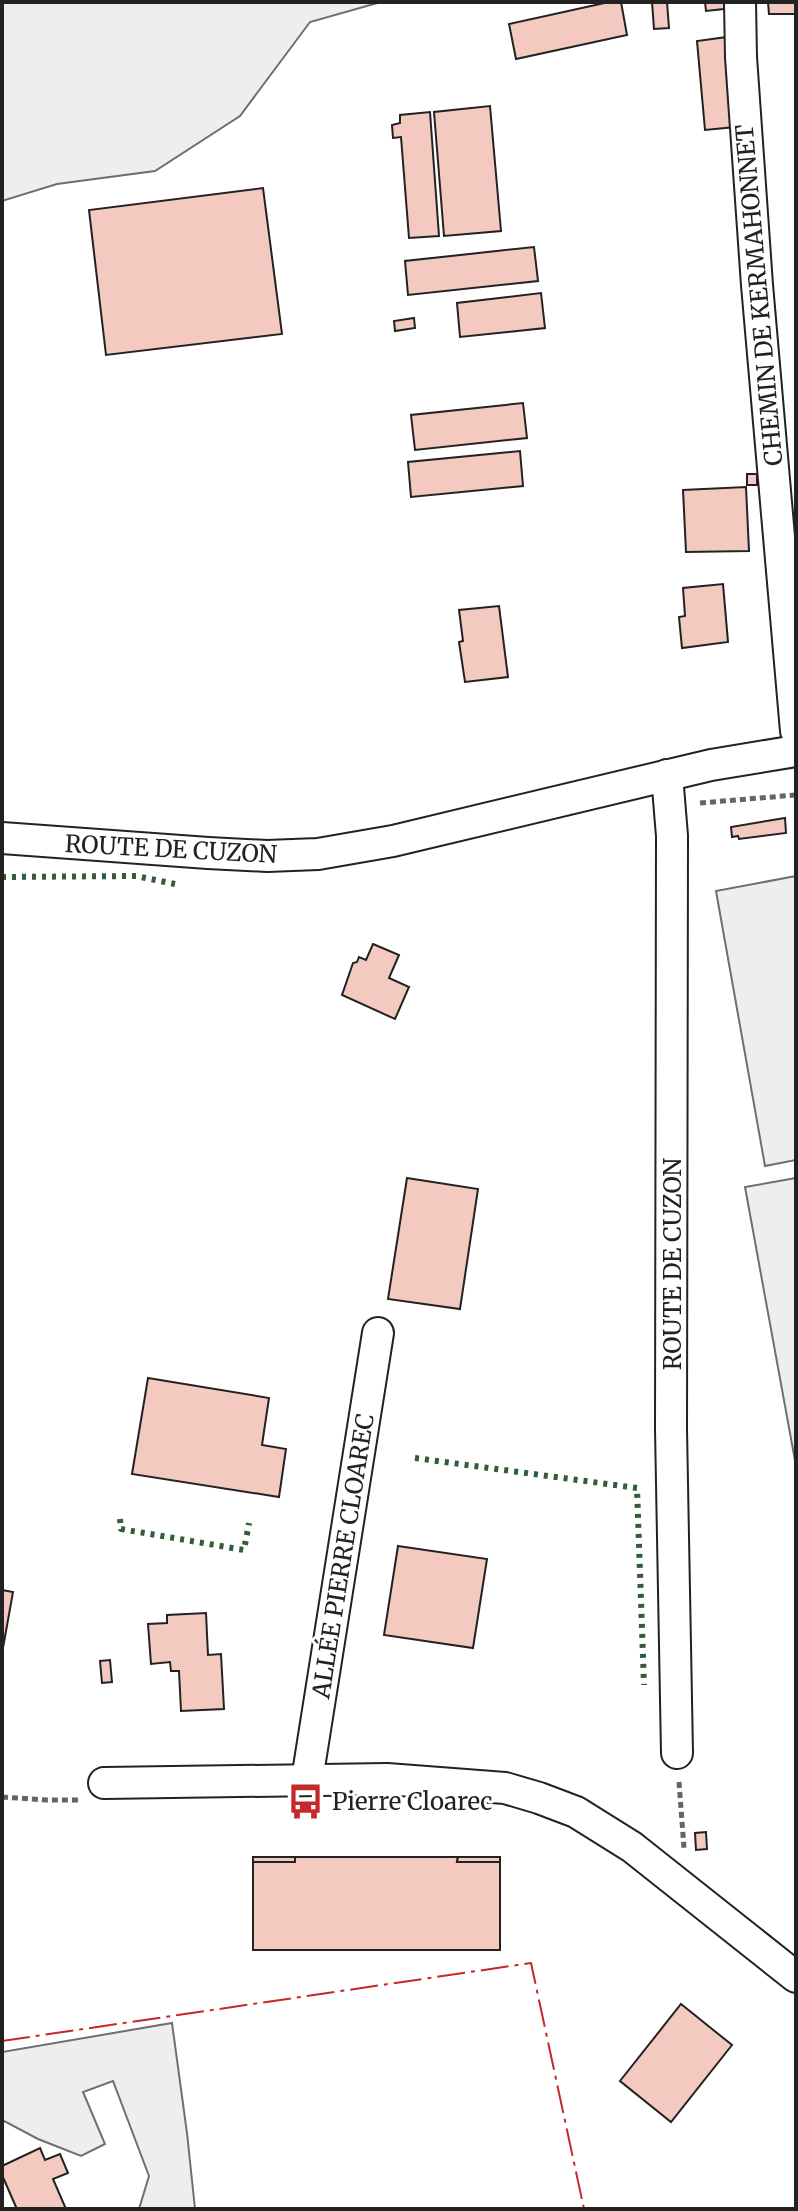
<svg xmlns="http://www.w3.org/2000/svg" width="798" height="2211" font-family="Merriweather,serif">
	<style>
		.green { fill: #eee; stroke: #6f6f6f; stroke-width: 2 }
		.building { fill: #f3c9c0; stroke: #222; stroke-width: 2 }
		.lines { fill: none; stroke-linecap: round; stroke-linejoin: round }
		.street-casing { stroke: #222; stroke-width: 34 }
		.path { stroke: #646464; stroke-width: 5; stroke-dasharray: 6 4; stroke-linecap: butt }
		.street { stroke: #fff; stroke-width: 30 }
		.hedge { stroke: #2f5e38; stroke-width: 6; stroke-dasharray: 4 6; stroke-linecap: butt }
		.power { stroke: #c62828; stroke-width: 2; stroke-dasharray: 28 6 4 6; stroke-linecap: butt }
		.labels { text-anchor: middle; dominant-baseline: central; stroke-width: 6; stroke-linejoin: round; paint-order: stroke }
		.street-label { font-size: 24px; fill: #222; stroke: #fff }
		.poi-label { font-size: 24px; fill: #222; stroke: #fff; text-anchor: start }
	</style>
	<rect width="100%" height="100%" fill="#fff"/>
	<g class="green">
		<polygon points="2,2 381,2 310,22 240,116 155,171 57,184 2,201"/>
		<polygon points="796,876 796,1160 765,1166 716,891"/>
		<polygon points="796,1178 796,1466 745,1187"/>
		<polygon points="172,2023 187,2133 195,2209 139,2209 149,2176 113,2081 83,2092 105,2144 81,2156 38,2139 2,2120 2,2052"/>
	</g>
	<g class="building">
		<polygon points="609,2 621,2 627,35 516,59 509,24"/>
		<polygon points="652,2 667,2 669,28 654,29"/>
		<polygon points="705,2 724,2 724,9 706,11"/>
		<polygon points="768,2 796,2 796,14 769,14"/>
		<polygon points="727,37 735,127 705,130 697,41"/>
		<polygon points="490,106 501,231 444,236 434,112"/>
		<polygon points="430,112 439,236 409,238 401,137 393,138 392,125 400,123 400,115"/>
		<polygon points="263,188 282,334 106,355 89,210"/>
		<polygon points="534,247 538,281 408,295 405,261"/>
		<polygon points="541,293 545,328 460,337 457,303"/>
		<polygon points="414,318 415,328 395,331 394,321"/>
		<polygon points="523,403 527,438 415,450 411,415"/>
		<polygon points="520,451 523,486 411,497 408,462"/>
		<rect x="747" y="474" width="10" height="11"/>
		<polygon points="746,487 749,551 686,552 683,490"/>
		<polygon points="723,584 728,642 682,648 679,617 685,616 683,588"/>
		<polygon points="499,606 508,677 465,682 459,642 463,641 459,610"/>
		<polygon points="785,818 786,833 739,839 738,836 732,837 731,827"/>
		<polygon points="373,944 399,955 389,978 409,987 395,1019 342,995 353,963 357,962 359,957 366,960"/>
		<polygon points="407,1178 478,1189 460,1309 388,1299"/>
		<polygon points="148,1378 269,1398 262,1445 286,1449 279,1497 132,1474"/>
		<polygon points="398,1546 487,1559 473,1648 384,1635"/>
		<polygon points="2,1590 13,1592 3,1648 2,1648"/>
		<polygon points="206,1613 208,1655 221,1654 224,1709 181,1711 179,1671 171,1671 170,1662 151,1664 148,1624 167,1623 167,1615"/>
		<polygon points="110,1660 112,1682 102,1683 100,1661"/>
		<polygon points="706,1832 707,1849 696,1850 695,1833"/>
		<rect x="253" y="1857" width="42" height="5"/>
		<polygon points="295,1857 458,1857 457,1862 500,1862 500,1950 253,1950 253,1862 295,1862"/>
		<polygon points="458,1857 500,1857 500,1862 457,1862"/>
		<polygon points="681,2004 732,2045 671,2122 620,2081"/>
		<polygon points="40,2148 45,2160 60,2154 68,2173 53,2179 66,2209 13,2209 16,2207 2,2175 2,2166"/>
	</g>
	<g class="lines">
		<defs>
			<g id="street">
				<polyline points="740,2 741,57 757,285 796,731"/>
				<polyline points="667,775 672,836 671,1429 677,1753"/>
				<polyline points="2,838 208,853 267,856 318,854 393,841 711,765 796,751"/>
				<polyline points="307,1780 378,1333"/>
				<polyline points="104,1783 387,1779 505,1788 539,1798 576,1812 632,1847 796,1977"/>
			</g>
		</defs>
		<use href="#street" class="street-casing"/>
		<g class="path">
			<polyline points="700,803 796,795"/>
			<polyline points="679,1782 684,1848"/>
			<polyline points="2,1797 47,1800 81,1800"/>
		</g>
		<use href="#street" class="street"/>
		<g class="hedge">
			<polyline points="2,877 136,876 175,884"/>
			<polyline points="415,1458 637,1488 644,1685"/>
			<polyline points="120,1519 121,1529 244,1550 249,1523"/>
		</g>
		<polyline class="power" points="2,2041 531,1963 584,2209"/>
	</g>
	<defs>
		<symbol id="bus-bare" viewBox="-9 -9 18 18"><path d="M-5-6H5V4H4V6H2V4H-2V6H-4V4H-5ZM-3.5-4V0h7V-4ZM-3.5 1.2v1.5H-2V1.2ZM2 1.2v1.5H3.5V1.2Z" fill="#c62828" stroke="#fff" stroke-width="2.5" paint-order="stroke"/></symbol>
	</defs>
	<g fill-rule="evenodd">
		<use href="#bus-bare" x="280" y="1776" width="51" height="51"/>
	</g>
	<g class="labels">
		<g class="street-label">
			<text transform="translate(759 295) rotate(-95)">CHEMIN DE KERMAHONNET</text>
			<text transform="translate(171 849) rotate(3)">ROUTE DE CUZON</text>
			<text transform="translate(672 1264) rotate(-90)">ROUTE DE CUZON</text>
			<text transform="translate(343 1556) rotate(-81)">ALLÉE PIERRE CLOAREC</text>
		</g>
		<g class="poi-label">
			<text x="332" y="1801">Pierre Cloarec</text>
		</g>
	</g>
	<rect width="798" height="2211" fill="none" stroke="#222222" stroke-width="8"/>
</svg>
